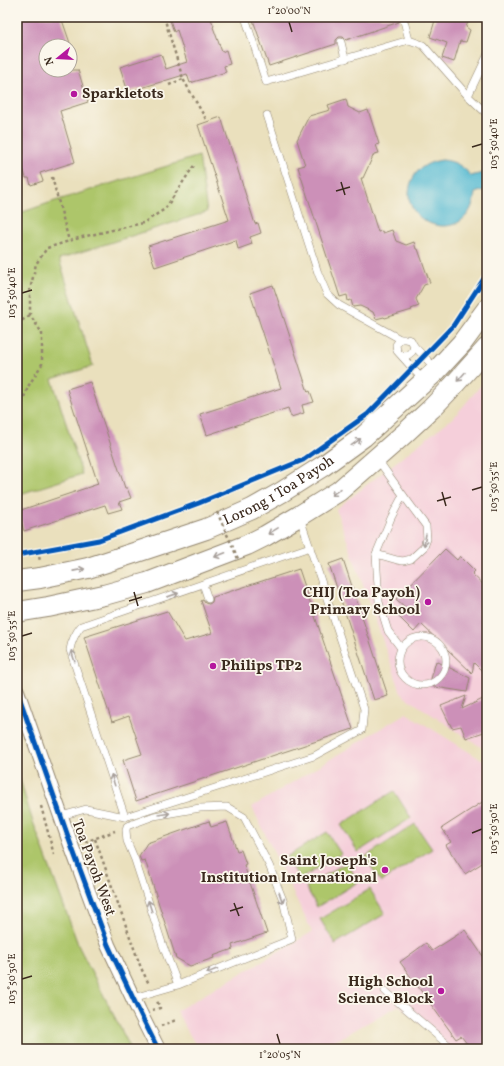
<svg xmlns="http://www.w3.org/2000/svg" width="504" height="1066" font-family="Vollkorn,serif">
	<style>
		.built { fill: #f5cfda }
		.green { fill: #adc66b; stroke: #747844 }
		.water { fill: #54bad2; stroke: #487278 }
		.building { fill: #cc90b8 }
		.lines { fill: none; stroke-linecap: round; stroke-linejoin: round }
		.service-casing { stroke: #92856e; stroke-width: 8 }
		.minor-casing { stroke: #92856e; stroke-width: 16 }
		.secondary-casing { stroke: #92856e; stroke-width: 22 }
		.path { stroke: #92856e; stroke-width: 2.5; stroke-dasharray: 3 3; stroke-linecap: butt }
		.service { stroke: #fff; stroke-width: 7 }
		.minor { stroke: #fff; stroke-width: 14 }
		.secondary { stroke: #fff; stroke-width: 20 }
		.path-bridge { stroke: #92856e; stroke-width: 2.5; stroke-dasharray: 3 3; stroke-linecap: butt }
		.cycleway-casing { stroke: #fbf7ec; stroke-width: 8 }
		.cycleway { stroke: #0057b8; stroke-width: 5 }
		.oneway { stroke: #a79f9a }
		.ticks { fill: none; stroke: #3b2a1e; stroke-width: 1.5 }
		.poi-dot { fill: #b5179e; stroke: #fbf7ec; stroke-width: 1.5 }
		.labels { text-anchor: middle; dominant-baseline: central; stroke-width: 3.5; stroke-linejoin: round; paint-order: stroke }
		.poi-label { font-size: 15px; font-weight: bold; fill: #3b2a1e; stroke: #fbf7ec; text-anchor: end }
		.street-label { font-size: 15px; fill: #3b2a1e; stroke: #fbf7ec }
		.neatline { fill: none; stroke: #3b2a1e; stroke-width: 1.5 }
		.ticks-label { font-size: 10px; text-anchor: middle; fill: #3b2a1e }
	</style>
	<rect width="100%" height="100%" fill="#fbf7ec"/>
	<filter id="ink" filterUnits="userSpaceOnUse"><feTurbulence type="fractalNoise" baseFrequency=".025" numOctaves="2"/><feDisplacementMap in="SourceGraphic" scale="8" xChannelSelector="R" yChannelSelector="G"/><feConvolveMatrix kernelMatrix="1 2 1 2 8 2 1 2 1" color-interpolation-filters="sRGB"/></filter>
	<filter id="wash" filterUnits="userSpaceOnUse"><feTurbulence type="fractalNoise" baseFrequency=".012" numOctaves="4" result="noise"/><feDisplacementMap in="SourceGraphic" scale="16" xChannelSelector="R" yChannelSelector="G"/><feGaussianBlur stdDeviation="0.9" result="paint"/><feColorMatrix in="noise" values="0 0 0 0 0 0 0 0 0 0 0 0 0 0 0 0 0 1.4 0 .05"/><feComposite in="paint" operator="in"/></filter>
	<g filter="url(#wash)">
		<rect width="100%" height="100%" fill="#eae0bd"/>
		<g class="built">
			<polygon points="487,378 487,751 402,695 336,509 455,416"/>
			<polygon points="406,713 487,763 487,1049 451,1049 399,1005 321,1049 198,1049 176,1011 312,932 252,807"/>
		</g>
		<g class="green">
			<polygon points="199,156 207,212 59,259 93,366 52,379 82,474 17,495 17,214 52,202"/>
			<polygon points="17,770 32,819 79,947 131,1049 17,1049"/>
			<polygon points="394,791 411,818 358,852 341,825"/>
			<polygon points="415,824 432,849 381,882 365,857"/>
			<polygon points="327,832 341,854 300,879 286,857"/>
			<polygon points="347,862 358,882 317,907 306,887"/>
			<polygon points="370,889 385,914 335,944 320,919"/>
		</g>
		<path class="water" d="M442 160C455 161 463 166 471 176L487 172V189L475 193C469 250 393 225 412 180 418 167 429 162 442 160Z"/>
		<g id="blocks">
			<g class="building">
				<polygon points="17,17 61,17 71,46 46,46 46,70 78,70 88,102 60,111 75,162 40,173 43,181 31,185 29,178 26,178 20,157 23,154 23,150 20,147 17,147"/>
				<polygon points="169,17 210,17 214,26 213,27 222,52 226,50 230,64 224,66 226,72 190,83 187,74 128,92 120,67 161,54 166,69 187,62 177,30 174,32"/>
				<polygon points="252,17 401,17 399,19 399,22 346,40 343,37 339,37 336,40 336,44 269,66"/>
				<polygon points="436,17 470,17 466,27 470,30 466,42 460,41 454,62 442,58 447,43 430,37"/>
				<polygon points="346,99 348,107 360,113 368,110 379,144 376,145 379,153 374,154 363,178 361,178 378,232 382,231 383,233 392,230 396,241 406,245 414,242 416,249 418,249 430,283 424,285 416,299 419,306 411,309 412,310 385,318 384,317 376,319 373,312 360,306 353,307 351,300 348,301 347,295 340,297 298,167 305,165 297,140 309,116 330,110 328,105"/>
				<polygon points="221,117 255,224 258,223 261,233 250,237 252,244 238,249 236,240 155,267 148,246 229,220 198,125"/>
				<polygon points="273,285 308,392 310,391 314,402 302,405 304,413 291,417 288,408 207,435 200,414 281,388 250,293"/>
				<polygon points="90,382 125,488 127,488 131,498 119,502 122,509 108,513 105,505 24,531 18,511 98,484 67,389"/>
				<polygon points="445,549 457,560 460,556 475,571 472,574 487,588 487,676 474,663 472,673 421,624 414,632 397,615 405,607 396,599"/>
				<polygon points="343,559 388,696 374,700 329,564"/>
				<polygon points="299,569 353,729 136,801 123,760 142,754 129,716 112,722 84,637 167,611 185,641 212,633 201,601 203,600 205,603 209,604 212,602 213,597"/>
				<polygon points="436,661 470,678 467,692 429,686"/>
				<polygon points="466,696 462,709 487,697 487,731 466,738 461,726 452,728 441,706"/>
				<polygon points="487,799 487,860 465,874 446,845 451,842 442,828"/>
				<polygon points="209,821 211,827 227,822 237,851 241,850 246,864 244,865 267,933 232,945 233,949 213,956 214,958 190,966 176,958 145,860 141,861 139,856 147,843"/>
				<polygon points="465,930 487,962 487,1049 471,1049 461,1036 456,1039 400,962 426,943 432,951"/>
			</g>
		</g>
	</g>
	<g filter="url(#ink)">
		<use href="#blocks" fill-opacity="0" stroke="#92856e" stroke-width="1"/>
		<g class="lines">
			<defs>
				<g id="service">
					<polyline points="245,17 266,82 409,40 423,45 468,96 487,114"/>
					<polyline points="404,21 409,40"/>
					<polyline points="341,42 345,59"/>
					<polyline points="468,96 487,56"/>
					<polyline points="267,115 318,273 327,294 339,305 400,339"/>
					<polyline points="17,153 18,152"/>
					<polyline points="414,346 436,369"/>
					<polyline points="401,355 407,356 412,352 414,346 411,340 406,339 400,339 396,345 397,351 423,380"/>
					<polyline points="376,554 397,560 403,561 411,559 424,547 427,539 426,526 403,495 378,460"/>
					<polyline points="203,584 208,599"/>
					<circle cx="422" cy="661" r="24"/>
					<polyline points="401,648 388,631 379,602 376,554 391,518 403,495"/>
					<polyline points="61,816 86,809 125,817 314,756 362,730 364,709 300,518"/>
					<path d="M125 817 70 650C71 642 76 632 81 626L310 547"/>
					<polyline points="385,991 453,1049"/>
					<polyline points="133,998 178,985 292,939 283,900 269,865 244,817 227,807 200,808 154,816 127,826 126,830 127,841 135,860 162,943 178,985"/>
				</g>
				<polyline id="minor" points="17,691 71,845 108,945 139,1011 158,1049"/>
				<g id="secondary">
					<path id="s1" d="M17 581 40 578 88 568 134 553 206 529 227 520 252 509 282 492 323 466 363 437 437 370 462 343 487 309"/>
					<polyline points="17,612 48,607 104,595 147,583 247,545 265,536 299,516 339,491 404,434 431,409 452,387 487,348"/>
				</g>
			</defs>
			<use href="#service" class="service-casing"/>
			<use href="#minor" class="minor-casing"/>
			<use href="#secondary" class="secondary-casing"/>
			<g class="path">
				<polyline points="164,17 183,79 207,121"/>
				<polyline points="169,85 183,79"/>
				<polyline points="52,177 69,241"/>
				<polyline points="17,324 30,315"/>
				<polyline points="17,414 29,385 42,364 42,333 30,315 30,290 36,264 47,248 82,237 143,223 165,209 195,164"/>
				<polyline points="38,551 40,561"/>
				<polyline points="41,806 54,855"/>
				<polyline points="95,839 141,968 149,984"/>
				<polyline points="85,842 115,831"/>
				<polyline points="152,1010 160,1008 157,1001"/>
				<polyline points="161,1026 176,1020"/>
			</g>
			<use href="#service" class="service"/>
			<use href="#minor" class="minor"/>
			<use href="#secondary" class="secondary"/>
			<polyline class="path-bridge" points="217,512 239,561"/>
			<defs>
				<g id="cycleway">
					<polyline points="17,555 99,540 199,503 303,460 368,414 453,326 487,274"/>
					<polyline points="17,691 71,845 108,945 139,1011 158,1049"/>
				</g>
			</defs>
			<use href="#cycleway" class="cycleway-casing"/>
			<use href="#cycleway" class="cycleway"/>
		</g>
		<defs><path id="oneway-shaft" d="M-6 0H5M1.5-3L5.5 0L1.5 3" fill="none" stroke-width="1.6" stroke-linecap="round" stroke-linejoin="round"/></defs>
		<g class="oneway">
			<use href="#oneway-shaft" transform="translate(461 377) rotate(132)"/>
			<use href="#oneway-shaft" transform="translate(356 442) rotate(-36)"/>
			<use href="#oneway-shaft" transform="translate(336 492) rotate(145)"/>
			<use href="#oneway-shaft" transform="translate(273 531) rotate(149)"/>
			<use href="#oneway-shaft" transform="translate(425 540) rotate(99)"/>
			<use href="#oneway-shaft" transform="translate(220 555) rotate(159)"/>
			<use href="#oneway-shaft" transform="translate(79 570) rotate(-11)"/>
			<use href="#oneway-shaft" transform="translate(173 595) rotate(-19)"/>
			<use href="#oneway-shaft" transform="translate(73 656) rotate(-108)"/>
			<use href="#oneway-shaft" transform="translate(113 780) rotate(-108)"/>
			<use href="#oneway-shaft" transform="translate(164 814) rotate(-9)"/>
			<use href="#oneway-shaft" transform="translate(281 898) rotate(71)"/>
			<use href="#oneway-shaft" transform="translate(150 906) rotate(-108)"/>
			<use href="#oneway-shaft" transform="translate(212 971) rotate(158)"/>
		</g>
	</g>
	<path class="ticks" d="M289 22 292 32M472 147 482 144M341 182 345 195M336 191 350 187M22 293 32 290M472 490 482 487M442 492 446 506M437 501 451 497M134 592 138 606M129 601 142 597M22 636 32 633M472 833 482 829M234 903 239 916M230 911 243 907M22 979 32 976M277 1034 280 1044"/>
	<g class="poi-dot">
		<circle cx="74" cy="94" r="4"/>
		<circle cx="428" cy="602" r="4"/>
		<circle cx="213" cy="666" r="4"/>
		<circle cx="385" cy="870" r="4"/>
		<circle cx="441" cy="991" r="4"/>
	</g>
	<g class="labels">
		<g class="poi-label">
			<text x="82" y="94" text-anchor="start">Sparkletots</text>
			<text x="420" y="593">CHIJ (Toa Payoh)<tspan x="420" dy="17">Primary School</tspan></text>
			<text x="221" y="666" text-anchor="start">Philips TP2</text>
			<text x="377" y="861">Saint Joseph's<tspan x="377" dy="17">Institution International</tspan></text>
			<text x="433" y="982">High School<tspan x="433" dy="17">Science Block</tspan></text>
		</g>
		<g class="street-label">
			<text stroke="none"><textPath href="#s1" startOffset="279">Lorong 1 Toa Payoh</textPath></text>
			<text transform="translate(93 868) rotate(70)">Toa Payoh West</text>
		</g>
	</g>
	<rect width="504" height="1066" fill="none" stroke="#fbf7ec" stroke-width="44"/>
	<g transform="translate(58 58) rotate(252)"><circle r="19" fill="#fbf7ec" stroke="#aea59a"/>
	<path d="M0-3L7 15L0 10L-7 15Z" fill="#b5179e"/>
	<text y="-6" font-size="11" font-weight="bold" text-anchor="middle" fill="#3b2a1e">N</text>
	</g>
	<rect x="22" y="22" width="460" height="1022" class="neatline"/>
	<g class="ticks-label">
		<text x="289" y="14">1°20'00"N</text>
		<text transform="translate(493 144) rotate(-90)" y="4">103°50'40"E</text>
		<text transform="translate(11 293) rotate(-90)" y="4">103°50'40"E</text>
		<text transform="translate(493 487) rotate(-90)" y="4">103°50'35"E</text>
		<text transform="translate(11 636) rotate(-90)" y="4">103°50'35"E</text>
		<text transform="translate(493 829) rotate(-90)" y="4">103°50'30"E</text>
		<text transform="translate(11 979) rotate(-90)" y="4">103°50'30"E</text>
		<text x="280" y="1058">1°20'05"N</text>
	</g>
</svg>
